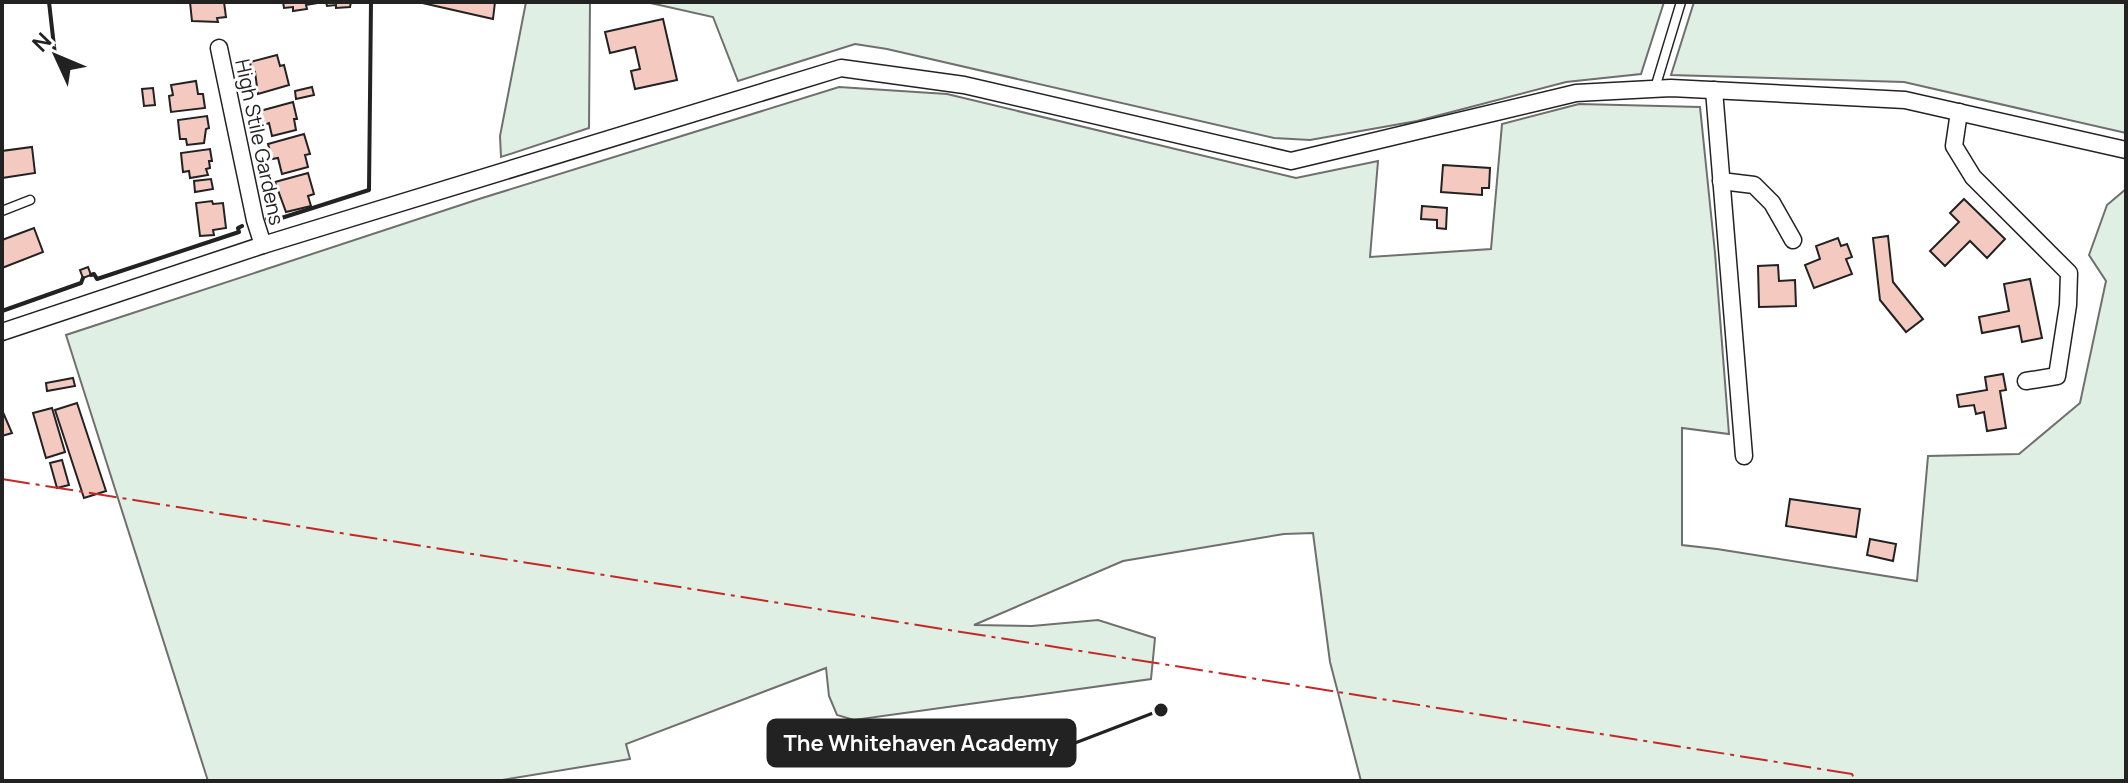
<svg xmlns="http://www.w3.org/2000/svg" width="2128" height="783" font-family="Manrope,sans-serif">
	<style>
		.green { fill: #e0efe3; stroke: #6f6f6f; stroke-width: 2 }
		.building { fill: #f3c9c0; stroke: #222; stroke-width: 2 }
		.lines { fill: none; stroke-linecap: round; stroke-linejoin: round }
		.service-casing { stroke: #222; stroke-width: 11 }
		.minor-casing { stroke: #222; stroke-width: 19 }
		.service { stroke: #fff; stroke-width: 8 }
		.minor { stroke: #fff; stroke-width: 16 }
		.wall { stroke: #222; stroke-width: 4 }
		.power { stroke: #c62828; stroke-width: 2; stroke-dasharray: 28 6 4 6; stroke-linecap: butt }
		.labels { text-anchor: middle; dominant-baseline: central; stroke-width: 6; stroke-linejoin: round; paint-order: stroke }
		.street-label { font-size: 20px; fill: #222; stroke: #fff }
		.leader { fill: none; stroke: #222; stroke-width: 3 }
		.callout-dot { fill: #222; stroke: #fff; stroke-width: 3 }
		.callout { fill: #222; stroke: #222; stroke-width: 3 }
		.callout-label { font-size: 22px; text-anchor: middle; font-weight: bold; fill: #fff }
	</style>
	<rect width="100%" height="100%" fill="#fff"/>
	<g class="green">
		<polygon points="526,2 590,2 589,128 501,157 500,136"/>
		<polygon points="646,2 1664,2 1641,74 1566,82 1417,121 1310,140 1274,138 887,49 855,44 738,81 713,17"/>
		<polygon points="1694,2 2126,2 2126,133 1904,82 1671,75"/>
		<polygon points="839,87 947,94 1296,178 1378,161 1370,257 1491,249 1502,124 1579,104 1700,107 1715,253 1729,434 1682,428 1682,545 1717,549 1917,581 1928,456 2019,454 2080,403 2106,281 2089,255 2107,205 2126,189 2126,781 1361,781 1330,662 1313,533 1284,534 1123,561 974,625 1032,626 1098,620 1155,638 1151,679 854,720 837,715 829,696 826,668 626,744 630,759 496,781 208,781 66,335 479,199"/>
	</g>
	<g class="building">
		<polygon points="190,2 224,2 226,17 217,18 218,22 192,21"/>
		<polygon points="283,2 318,2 318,3 306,5 307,9 293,11 293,7 284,8"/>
		<polygon points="326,2 351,2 350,7 336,8 336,5 327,6"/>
		<polygon points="418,2 495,2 493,19"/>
		<polygon points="663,19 677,80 635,89 631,71 640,69 635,47 610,53 605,32"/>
		<polygon points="277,55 280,66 284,65 289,85 258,94 255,72 252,73 250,62"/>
		<polygon points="196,81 198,94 203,94 205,108 171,112 169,96 173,95 171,85"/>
		<polygon points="312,87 314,95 296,99 295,91"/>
		<polygon points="153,88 155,105 144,106 142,89"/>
		<polygon points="293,102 297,119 294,119 296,130 272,136 269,123 264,125 260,111"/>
		<polygon points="207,116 209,128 206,129 204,143 187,145 186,139 180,139 178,120"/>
		<polygon points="304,134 310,154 305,155 308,167 282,174 278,158 272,159 268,144"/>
		<polygon points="32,147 35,173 2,178 2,151"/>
		<polygon points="210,149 212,161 209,161 210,168 206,169 208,175 190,178 189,171 183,172 181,153"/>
		<polygon points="1443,165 1490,168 1489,188 1482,188 1482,195 1441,192"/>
		<polygon points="308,173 314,194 308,196 311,206 286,212 275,182"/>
		<polygon points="211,179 213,189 195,192 194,181"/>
		<polygon points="1964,199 2005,239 1987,258 1970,241 1945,266 1930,251 1959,222 1950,213"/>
		<polygon points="212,201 213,204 223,203 226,228 213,230 214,235 200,236 196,203"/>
		<polygon points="1422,206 1447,208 1446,229 1437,228 1437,220 1421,219"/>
		<polygon points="34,228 43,252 2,268 2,240"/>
		<polygon points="1888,236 1893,282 1923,319 1906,332 1880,300 1873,238"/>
		<polygon points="1838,238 1841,246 1847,244 1852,257 1846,259 1852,274 1814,288 1805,265 1820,259 1816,246"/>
		<polygon points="1778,265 1779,281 1795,280 1796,306 1759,307 1758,266"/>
		<polygon points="88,267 91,275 83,278 80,270"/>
		<polygon points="2030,279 2042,338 2022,342 2019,326 1982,333 1979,317 2009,311 2004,284"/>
		<polygon points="2003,374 2006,390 2000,391 2006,428 1987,431 1984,412 1976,414 1974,405 1959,407 1957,395 1987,390 1985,377"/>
		<polygon points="73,378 75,386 47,391 46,383"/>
		<polygon points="77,403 106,491 84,498 55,410"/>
		<polygon points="52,408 65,452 46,458 33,413"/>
		<polygon points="2,410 12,433 2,436"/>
		<polygon points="62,460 69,485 57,488 50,463"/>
		<polygon points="1790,499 1860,509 1856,537 1786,526"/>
		<polygon points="1870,539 1896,544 1893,561 1867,555"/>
	</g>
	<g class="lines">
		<defs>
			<g id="service">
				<polyline points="1655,88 1681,2"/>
				<polyline points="2,211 30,200"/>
			</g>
			<g id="minor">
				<polyline points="219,48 255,220 263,245"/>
				<polyline points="1714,90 1744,456"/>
				<polyline points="1959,112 1954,146 1973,177 2069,273 2068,305 2057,376 2026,381"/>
				<polyline points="1721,181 1754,185 1772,203 1793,240"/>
				<polyline points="2,332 263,245 841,68 964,85 1291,161 1576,93 1671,88 1905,100 2126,150"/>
			</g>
		</defs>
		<use href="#service" class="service-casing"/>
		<use href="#minor" class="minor-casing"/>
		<use href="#service" class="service"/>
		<use href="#minor" class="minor"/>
		<g class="wall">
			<polyline points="49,2 55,55"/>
			<polyline points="267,219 271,218 272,221 369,190 371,2"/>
			<polyline points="91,275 94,274 97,279 239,232 238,228 242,226"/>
			<polyline points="2,311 81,283 83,278"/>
		</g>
		<polyline class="power" points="2,479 1852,774 1855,781"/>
	</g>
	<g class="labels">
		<g class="street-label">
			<text transform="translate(260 142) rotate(78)">High Stile Gardens</text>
		</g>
	</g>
	<path class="leader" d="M1161 710L1075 743"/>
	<circle class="callout-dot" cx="1161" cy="710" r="8"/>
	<rect class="callout" x="768" y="720" width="307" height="46" rx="8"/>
	<g class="callout-label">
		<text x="921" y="751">The Whitehaven Academy</text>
	</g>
	<rect width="2128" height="783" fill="none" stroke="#222222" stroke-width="8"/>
	<g transform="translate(56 56) rotate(314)" stroke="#ffffff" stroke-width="6" paint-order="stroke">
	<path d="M0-6L14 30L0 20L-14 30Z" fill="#222222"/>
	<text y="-12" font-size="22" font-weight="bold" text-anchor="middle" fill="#222222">N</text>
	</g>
</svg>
